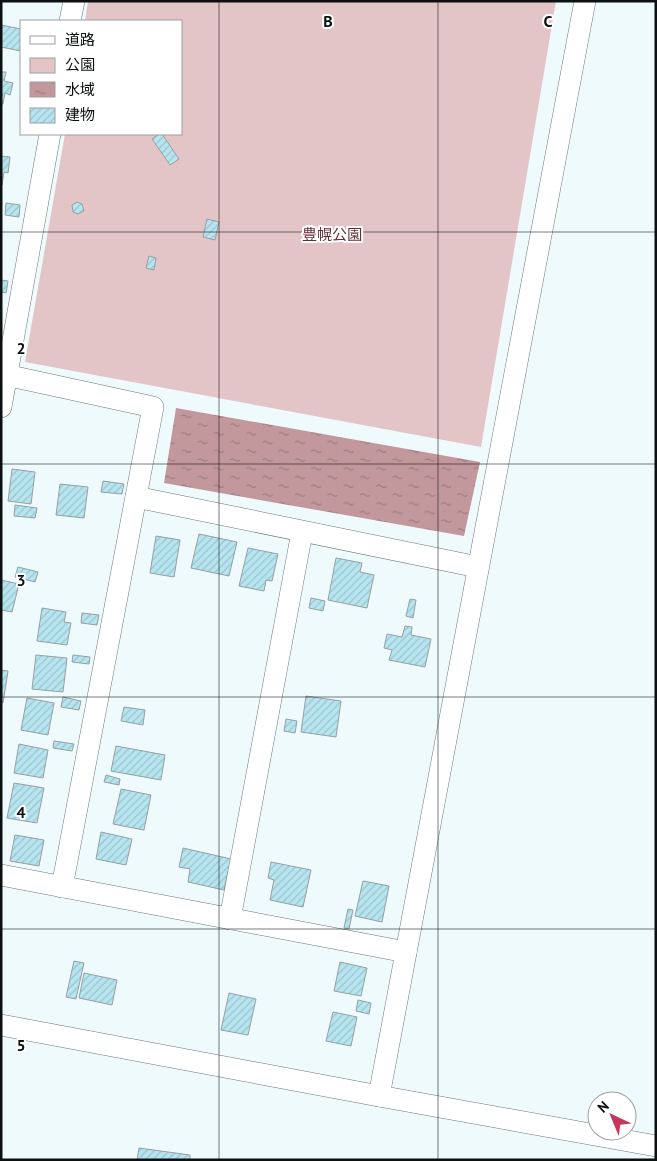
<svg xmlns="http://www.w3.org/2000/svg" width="657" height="1161" font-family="'PT Sans','Noto Sans JP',sans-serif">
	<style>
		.park { fill: #e3c5c8 }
		.water { fill: url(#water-ripples) }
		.building { fill: url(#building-hatch); stroke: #96a0a3 }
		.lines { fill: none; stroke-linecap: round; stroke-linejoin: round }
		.street-casing { stroke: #6e777a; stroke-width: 22 }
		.street { stroke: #fff; stroke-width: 21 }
		.grid { fill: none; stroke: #0c1011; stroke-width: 1; stroke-opacity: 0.55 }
		.labels { text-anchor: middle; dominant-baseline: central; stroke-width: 4; stroke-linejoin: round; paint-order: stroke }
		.park-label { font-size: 15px; fill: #642c36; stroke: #fff }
		.grid-label { font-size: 16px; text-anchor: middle; font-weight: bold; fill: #0c1011; stroke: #fff; stroke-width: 4; stroke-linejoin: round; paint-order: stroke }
	</style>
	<defs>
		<pattern id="water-ripples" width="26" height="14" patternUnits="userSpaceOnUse" patternTransform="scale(1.25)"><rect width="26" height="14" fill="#c3989d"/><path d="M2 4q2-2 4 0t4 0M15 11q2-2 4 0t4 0" fill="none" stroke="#9d7b7f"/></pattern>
		<pattern id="building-hatch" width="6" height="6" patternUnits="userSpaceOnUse" patternTransform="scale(1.25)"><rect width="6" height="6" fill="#b6e5f0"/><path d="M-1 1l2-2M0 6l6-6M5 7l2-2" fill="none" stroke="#9bc3cd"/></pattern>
	</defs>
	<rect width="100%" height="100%" fill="#eefafc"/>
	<polygon class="park" points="88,1 556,1 481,447 25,362 65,134 181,134 181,21 85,21"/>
	<polygon class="water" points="176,408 480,462 464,536 164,483"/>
	<g class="building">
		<polygon points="1,25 21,29 21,51 1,47"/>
		<polygon points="1,72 6,72 4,81 13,83 10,95 5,93 3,104 1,104"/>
		<polygon points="159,134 162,134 179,159 170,165 152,139"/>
		<polygon points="1,156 10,157 8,173 4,172 2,185"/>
		<polygon points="77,202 82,204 84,211 78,214 73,212 72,205"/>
		<polygon points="6,203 20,205 19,217 5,215"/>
		<polygon points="207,219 219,222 215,240 203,237"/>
		<polygon points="149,256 156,258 154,270 146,268"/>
		<polygon points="1,280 8,281 6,293 1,292"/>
		<polygon points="12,469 35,472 31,504 8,501"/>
		<polygon points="103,481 124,484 122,494 101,492"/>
		<polygon points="60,484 88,487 84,518 56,515"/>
		<polygon points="15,505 37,508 35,518 14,516"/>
		<polygon points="199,534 237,542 229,576 191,568"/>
		<polygon points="156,536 180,540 174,577 150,573"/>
		<polygon points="248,548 278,554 272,581 266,580 264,591 239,586"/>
		<polygon points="336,558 362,563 360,572 374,575 367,608 328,600"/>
		<polygon points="18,567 38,572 35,582 15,577"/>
		<polygon points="1,580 19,584 12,612 1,610"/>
		<polygon points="311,598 325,601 323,611 309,608"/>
		<polygon points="410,599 416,600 413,618 406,616"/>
		<polygon points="42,608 66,612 64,622 71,623 67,645 37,641"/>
		<polygon points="82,613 99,615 97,625 81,623"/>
		<polygon points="405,626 412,627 411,635 431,639 425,667 389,660 392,650 384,648 387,634 402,637"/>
		<polygon points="36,655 67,658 63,692 32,689"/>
		<polygon points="73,655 90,657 89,664 72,662"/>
		<polygon points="1,670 8,671 3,703 1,702"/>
		<polygon points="306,696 341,701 336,737 301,732"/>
		<polygon points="63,697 81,701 79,710 61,707"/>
		<polygon points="27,698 54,703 48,735 21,730"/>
		<polygon points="124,707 145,710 143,725 121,721"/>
		<polygon points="286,719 297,721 295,733 284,731"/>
		<polygon points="54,741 74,744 72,751 53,748"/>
		<polygon points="19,744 48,750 43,778 14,773"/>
		<polygon points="116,746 165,755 161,780 111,771"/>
		<polygon points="106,775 120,779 119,785 104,782"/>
		<polygon points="14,783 44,788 37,823 7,818"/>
		<polygon points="121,789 151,795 144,830 113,824"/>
		<polygon points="101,832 132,839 126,865 96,859"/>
		<polygon points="15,835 44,840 39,866 10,861"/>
		<polygon points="183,848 231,859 224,890 188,882 190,869 179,867"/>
		<polygon points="271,862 311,870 303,907 270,900 274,880 268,878"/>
		<polygon points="363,881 389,886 382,922 355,916"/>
		<polygon points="348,909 353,910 349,929 344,928"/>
		<polygon points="74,961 84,963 76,999 66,997"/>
		<polygon points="340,962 367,968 361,996 334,991"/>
		<polygon points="84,973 117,980 112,1005 79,998"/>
		<polygon points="229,993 256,999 248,1035 221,1030"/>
		<polygon points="358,1000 371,1003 369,1014 356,1011"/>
		<polygon points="333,1012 357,1017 351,1046 326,1041"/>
		<polygon points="139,1148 190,1155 190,1160 137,1160"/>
	</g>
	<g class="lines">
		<defs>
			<g id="street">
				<polyline points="70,21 74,1"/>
				<polyline points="1,374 153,407 62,887"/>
				<polyline points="1,407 50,134"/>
				<polyline points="136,497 478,567"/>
				<polyline points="1,875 406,952"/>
				<polyline points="230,919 302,532"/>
				<polyline points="1,1025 379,1096 656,1146"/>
				<polyline points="379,1096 585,1"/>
			</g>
		</defs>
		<use href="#street" class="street-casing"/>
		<use href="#street" class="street"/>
	</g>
	<path class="grid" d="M219 1V1160M438 1V1160M1 232H656M1 464H656M1 697H656M1 929H656"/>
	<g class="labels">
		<g class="park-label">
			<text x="332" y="234">豊幌公園</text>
		</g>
	</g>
	<g class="grid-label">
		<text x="328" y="27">B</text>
		<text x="548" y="27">C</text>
		<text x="21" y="354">2</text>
		<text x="21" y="586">3</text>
		<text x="21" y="818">4</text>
		<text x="21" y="1051">5</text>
	</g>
	<rect width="657" height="1161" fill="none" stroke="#0c1011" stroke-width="5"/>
	<rect x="20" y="20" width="162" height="115" fill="#ffffff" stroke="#9e9fa0"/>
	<rect x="30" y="36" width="25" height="8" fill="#ffffff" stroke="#9e9fa0"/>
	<text x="65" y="45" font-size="15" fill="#0c1011">道路</text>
	<rect x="30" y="58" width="25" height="15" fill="#e3c5c8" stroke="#9e9fa0"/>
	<text x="65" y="70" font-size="15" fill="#0c1011">公園</text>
	<rect x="30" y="82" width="25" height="15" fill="url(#water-ripples)" stroke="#9e9fa0"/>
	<text x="65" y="95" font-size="15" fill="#0c1011">水域</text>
	<rect x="30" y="108" width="25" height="15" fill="url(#building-hatch)" stroke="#9e9fa0"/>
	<text x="65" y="120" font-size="15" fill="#0c1011">建物</text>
	<g transform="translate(612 1116) rotate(316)"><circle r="24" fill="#ffffff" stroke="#9e9fa0"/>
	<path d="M0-4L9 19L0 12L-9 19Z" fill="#c6365a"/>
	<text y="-8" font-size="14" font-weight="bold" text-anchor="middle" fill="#0c1011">N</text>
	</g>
</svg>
